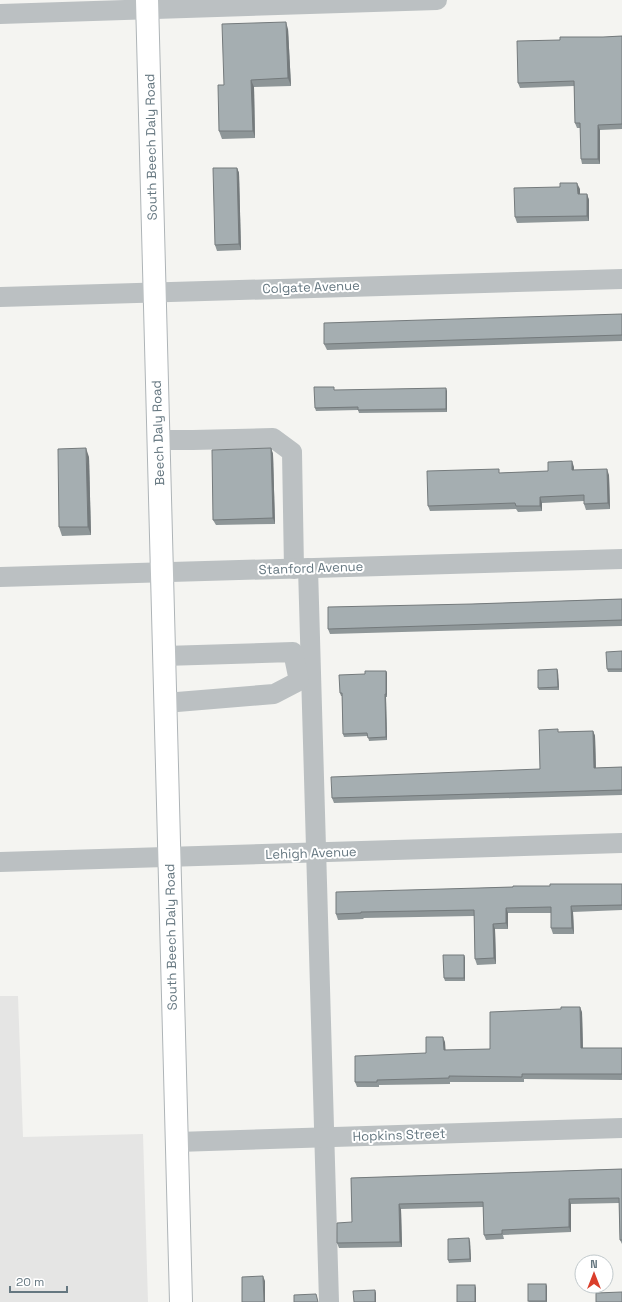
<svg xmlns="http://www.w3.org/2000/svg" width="622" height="1302" font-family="'Space Grotesk',sans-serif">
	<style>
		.built { fill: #e5e5e4 }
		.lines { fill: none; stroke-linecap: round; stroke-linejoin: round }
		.major-casing { stroke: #aeb4b7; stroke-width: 24 }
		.minor { stroke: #bbc0c2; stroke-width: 20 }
		.major { stroke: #fff; stroke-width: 22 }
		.wall { fill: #8e9698 }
		.shaded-wall { fill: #747a7c }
		.building { fill: #a5aeb1; stroke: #747a7c }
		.labels { text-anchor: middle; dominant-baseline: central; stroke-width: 4; stroke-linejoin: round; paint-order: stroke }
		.street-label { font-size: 13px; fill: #657780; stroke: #fff }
	</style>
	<rect width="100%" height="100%" fill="#f4f4f1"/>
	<polygon class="built" points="0,996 18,996 23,1137 143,1134 148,1302 0,1302"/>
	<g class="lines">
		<defs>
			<polyline id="major" points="147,0 181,1302"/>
		</defs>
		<use href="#major" class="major-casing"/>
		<g class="minor">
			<polyline points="0,14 437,0"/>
			<polyline points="0,297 622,279"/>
			<polyline points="158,440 193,440 273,438 292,452 294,569"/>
			<polyline points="308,568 329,1302"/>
			<polyline points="0,577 622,559"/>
			<polyline points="164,656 293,652 299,681 274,694 165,703"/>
			<polyline points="0,862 622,843"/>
			<polyline points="177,1142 622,1128"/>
		</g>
		<use href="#major" class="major"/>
	</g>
	<g class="wall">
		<polygon points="288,29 291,86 254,87 255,138 222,139 219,131 224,85"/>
		<polygon points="622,36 622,129 600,130 600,164 582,164 581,159 580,128 577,128 575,123 574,86 520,88 518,83 560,40"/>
		<polygon points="237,168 239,173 241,250 217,251 215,245"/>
		<polygon points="580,189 580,194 587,194 589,200 589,221 517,223 515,217"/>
		<polygon points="622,314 622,341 327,350 324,344"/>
		<polygon points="335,390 447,391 447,412 359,413 358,410 316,411 315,408"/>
		<polygon points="271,448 273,454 275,524 216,525 213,520"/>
		<polygon points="89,457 91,535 62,536 59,527"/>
		<polygon points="574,467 574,470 609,475 610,509 586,510 584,504 584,501 542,503 542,511 518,512 516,509 430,511 428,506 500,473 548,471"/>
		<polygon points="622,599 622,626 330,634 328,629 472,604"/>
		<polygon points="622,651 622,672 608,672 607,669"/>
		<polygon points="557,669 558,672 559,690 539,690 538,688"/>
		<polygon points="386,671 387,673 387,697 386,697 387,740 369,741 368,736 344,737 343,734 342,696 341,696 340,693 365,674"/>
		<polygon points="593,731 595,736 596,768 622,767 622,795 334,803 332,798 540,769 559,732"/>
		<polygon points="622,884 622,910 573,912 574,934 553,934 551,928 551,913 508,913 508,929 495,929 496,964 477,965 475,959 474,916 363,918 364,919 338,920 336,914 479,888"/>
		<polygon points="464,955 465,958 465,981 445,981 444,978"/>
		<polygon points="582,1012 583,1048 622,1048 622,1080 524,1079 524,1082 450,1082 450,1084 379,1085 379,1087 357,1087 355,1082 426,1053 445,1042 445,1050 490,1049"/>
		<polygon points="622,1169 622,1244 620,1240 619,1203 571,1204 571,1232 503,1235 504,1239 486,1240 484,1235 483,1207 401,1209 402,1247 339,1248 337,1243 352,1222 351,1178"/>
		<polygon points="470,1241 471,1262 449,1263 448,1260"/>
		<polygon points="547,1286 547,1302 529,1302 528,1301"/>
	</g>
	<g class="shaded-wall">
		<polygon points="286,22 288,29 291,86 288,78"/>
		<polygon points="251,80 254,87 255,138 253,131"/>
		<polygon points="598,125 600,130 600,164 598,159"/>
		<polygon points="237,168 239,173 241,250 239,244"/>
		<polygon points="577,183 580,189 580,200 578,194"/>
		<polygon points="587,194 589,200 589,221 587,216"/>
		<polygon points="446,388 447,391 447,412 446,409"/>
		<polygon points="86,448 89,457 91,535 88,527"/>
		<polygon points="271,448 273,454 275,524 273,518"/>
		<polygon points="572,461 574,467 574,476 572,470"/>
		<polygon points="607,469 609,475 610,509 608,503"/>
		<polygon points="540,497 542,503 542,511 540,506"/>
		<polygon points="557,669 558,672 559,690 558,687"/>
		<polygon points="386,671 387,673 387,697 386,694"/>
		<polygon points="385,694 386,697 387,740 386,737"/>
		<polygon points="593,731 595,736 596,773 594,768"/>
		<polygon points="571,906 573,912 574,934 572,928"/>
		<polygon points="506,908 508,913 508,929 506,923"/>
		<polygon points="493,924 495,929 496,964 494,958"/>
		<polygon points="464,955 465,958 465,981 464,978"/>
		<polygon points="580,1007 582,1012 583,1053 581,1048"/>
		<polygon points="443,1037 445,1042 446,1055 444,1050"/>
		<polygon points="569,1199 571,1204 571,1232 569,1227"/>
		<polygon points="399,1204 401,1209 402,1247 400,1242"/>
		<polygon points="469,1238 470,1241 471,1262 470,1259"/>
		<polygon points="263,1276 265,1281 265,1302 264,1302"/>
		<polygon points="546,1284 547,1286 547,1302 546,1301"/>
		<polygon points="475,1285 476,1288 476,1302 475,1302"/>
		<polygon points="375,1290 376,1293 376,1302 375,1302"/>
	</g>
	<g class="building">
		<polygon points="286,22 288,78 251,80 253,131 219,131 218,85 224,85 222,24"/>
		<polygon points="622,36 622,124 598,125 598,159 581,159 580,123 575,123 574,81 518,83 517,41 560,40 560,37 603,37"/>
		<polygon points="213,168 237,168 239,244 215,245"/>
		<polygon points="560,183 577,183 578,194 587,194 587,216 515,217 514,188 560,187"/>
		<polygon points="622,314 622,335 324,344 324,323"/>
		<polygon points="314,387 334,387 334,390 446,388 446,409 358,410 358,407 315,408"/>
		<polygon points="86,448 88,527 59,527 58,449"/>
		<polygon points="271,448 273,518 213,520 212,450"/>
		<polygon points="572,461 572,470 607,469 608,503 584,504 584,495 540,497 540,506 516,506 515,503 428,506 427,471 499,469 499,473 548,471 548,462"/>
		<polygon points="622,599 622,620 328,629 328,607 472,604"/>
		<polygon points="622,651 622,669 607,669 606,652"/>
		<polygon points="557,669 558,687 538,688 538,670"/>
		<polygon points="365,671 386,671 386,694 385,694 386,737 368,738 367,733 343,734 342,693 340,693 339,675 365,674"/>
		<polygon points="558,729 558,732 593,731 594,768 622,767 622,790 332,798 331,777 540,769 539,730"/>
		<polygon points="550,884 622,884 622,905 571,906 572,928 551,928 551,907 506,908 506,923 493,924 494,958 475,959 474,910 361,912 361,913 336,914 336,892 479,888 513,887 513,886 550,886"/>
		<polygon points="443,955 464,955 464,978 444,978"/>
		<polygon points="561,1007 580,1007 581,1048 622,1048 622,1074 522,1074 522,1077 449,1076 449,1078 377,1080 377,1082 355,1082 355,1056 426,1053 426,1037 443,1037 444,1050 490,1049 490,1012 561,1009"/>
		<polygon points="622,1169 622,1240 620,1240 619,1198 569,1199 569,1227 502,1230 502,1234 484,1235 483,1202 399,1204 400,1242 337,1243 337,1223 352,1222 351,1178"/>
		<polygon points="469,1238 470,1259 448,1260 448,1239"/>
		<polygon points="263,1276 264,1302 242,1302 242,1277"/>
		<rect x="528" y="1284" width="18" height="17"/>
		<rect x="457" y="1285" width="18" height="17"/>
		<polygon points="375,1290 375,1302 354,1302 353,1291"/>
		<polygon points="622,1292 622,1302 596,1302 596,1293"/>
		<polygon points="316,1294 318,1302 294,1302 294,1295"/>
	</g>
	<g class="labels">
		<g class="street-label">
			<text transform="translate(151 147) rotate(-91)">South Beech Daly Road</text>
			<text transform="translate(311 287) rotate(-2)">Colgate Avenue</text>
			<text transform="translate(158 433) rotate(-92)">Beech Daly Road</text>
			<text transform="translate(311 568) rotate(-2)">Stanford Avenue</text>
			<text transform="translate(311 853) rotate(-2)">Lehigh Avenue</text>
			<text transform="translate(171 937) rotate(-91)">South Beech Daly Road</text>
			<text transform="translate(399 1135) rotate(-2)">Hopkins Street</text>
		</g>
	</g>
	<g transform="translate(594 1274)"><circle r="19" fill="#ffffff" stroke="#c1c9cc"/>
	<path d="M0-3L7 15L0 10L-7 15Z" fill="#da3e2b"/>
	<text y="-6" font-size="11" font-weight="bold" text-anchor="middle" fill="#657780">N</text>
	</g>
	<path d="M10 1286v6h57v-6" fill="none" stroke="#657780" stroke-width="2"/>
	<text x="16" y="1286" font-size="12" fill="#657780" stroke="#ffffff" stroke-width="3" paint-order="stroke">20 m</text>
</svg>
